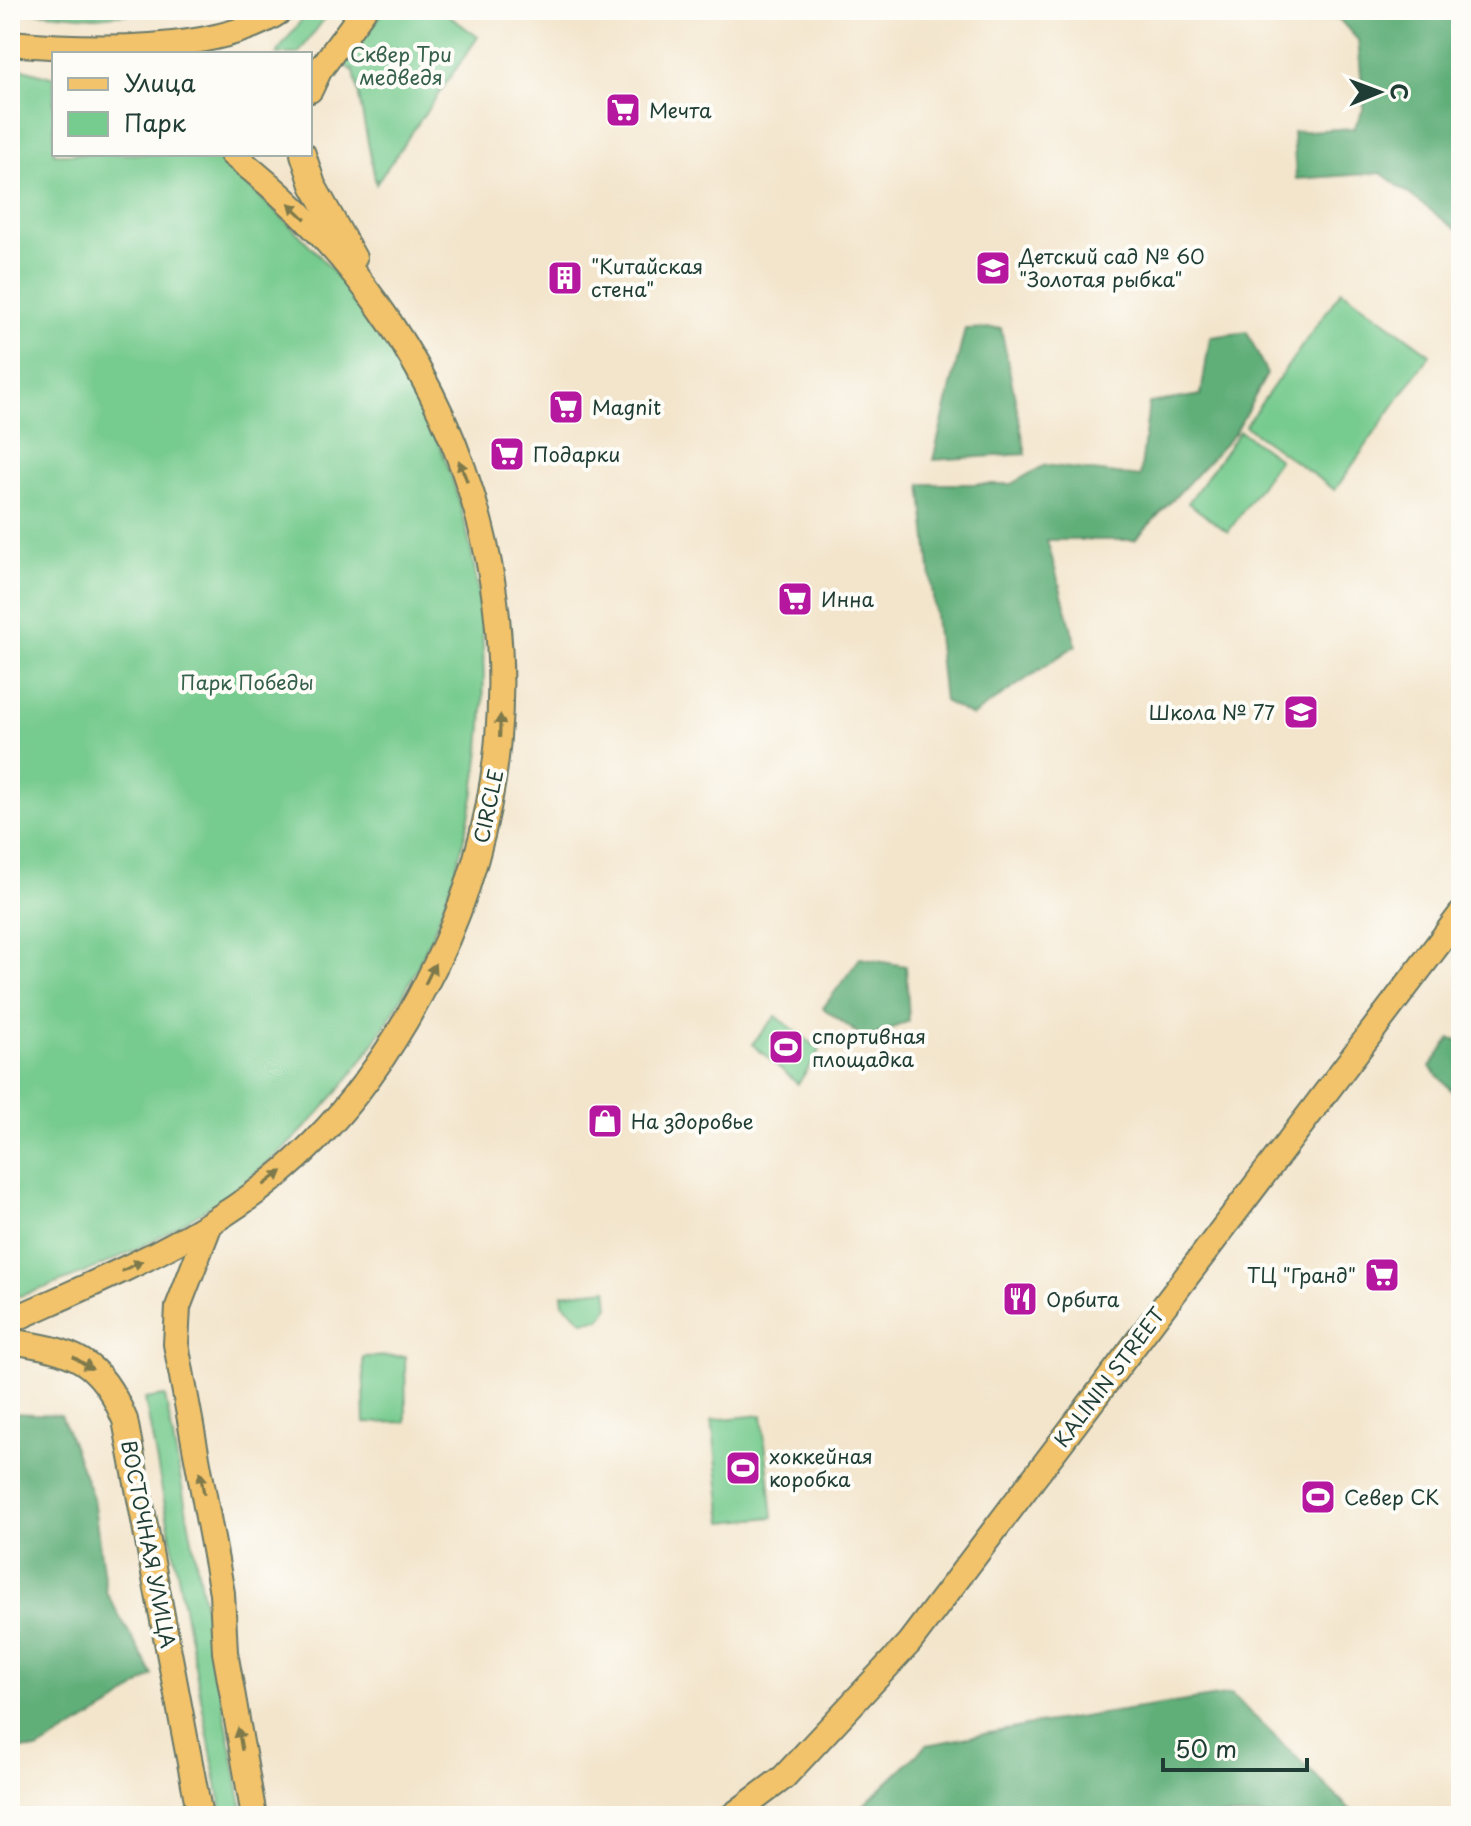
<svg xmlns="http://www.w3.org/2000/svg" width="1471" height="1826" font-family="'Playpen Sans',sans-serif">
	<style>
		.green { fill: #76cb8e; stroke: #4a8461; stroke-width: 2 }
		.forest { fill: #60af79; stroke: #407656; stroke-width: 2 }
		.lines { fill: none; stroke-linecap: round; stroke-linejoin: round }
		.major-casing { stroke: #697869; stroke-width: 28 }
		.major { stroke: #f2c36a; stroke-width: 24 }
		.oneway { fill: #7e794c }
		.labels { text-anchor: middle; dominant-baseline: central; stroke-width: 8; stroke-linejoin: round; paint-order: stroke }
		.park-label { font-size: 20px; fill: #35604a; stroke: #fdfcf7 }
		.poi-label { font-size: 20px; fill: #1f3d34; stroke: #fdfcf7; text-anchor: start }
		.street-label { font-size: 20px; fill: #1f3d34; stroke: #fdfcf7 }
	</style>
	<rect width="100%" height="100%" fill="#fdfcf7"/>
	<filter id="ink" filterUnits="userSpaceOnUse"><feTurbulence type="fractalNoise" baseFrequency=".0125" numOctaves="2"/><feDisplacementMap in="SourceGraphic" scale="16" xChannelSelector="R" yChannelSelector="G"/><feConvolveMatrix kernelMatrix="1 2 1 2 8 2 1 2 1" color-interpolation-filters="sRGB"/></filter>
	<filter id="wash" filterUnits="userSpaceOnUse"><feTurbulence type="fractalNoise" baseFrequency=".006" numOctaves="4" result="noise"/><feDisplacementMap in="SourceGraphic" scale="32" xChannelSelector="R" yChannelSelector="G"/><feGaussianBlur stdDeviation="1.8" result="paint"/><feColorMatrix in="noise" values="0 0 0 0 0 0 0 0 0 0 0 0 0 0 0 0 0 1.4 0 .05"/><feComposite in="paint" operator="in"/></filter>
	<g filter="url(#wash)">
		<rect width="100%" height="100%" fill="#f3e5cc"/>
		<g class="green">
			<polygon points="10,10 173,10 95,17"/>
			<polygon points="309,10 331,10 298,54 276,54"/>
			<polygon points="385,10 441,10 478,37 376,184 354,71 343,65"/>
			<path d="M10 65 54 78V154C92 154 129 154 167 154 179 154 196 151 208 154 219 157 231 172 239 179 283 216 322 255 357 301 550 547 517 919 296 1137 218 1213 114 1268 10 1299Z"/>
			<polygon points="1342,290 1430,354 1335,490 1245,426"/>
			<polygon points="1240,431 1279,459 1228,532 1188,503"/>
			<polygon points="776,1016 820,1050 798,1084 752,1044"/>
			<polygon points="607,1289 609,1306 600,1319 583,1321 563,1303 562,1294"/>
			<polygon points="405,1356 406,1422 365,1423 363,1357"/>
			<polygon points="165,1396 244,1816 223,1816 145,1399"/>
			<polygon points="762,1415 773,1517 723,1522 712,1420"/>
		</g>
		<g class="forest">
			<polygon points="1313,10 1461,10 1461,233 1381,173 1296,179 1293,132 1354,128 1364,108 1358,40 1338,18 1313,21"/>
			<polygon points="1001,328 1026,454 933,460 965,329"/>
			<polygon points="1247,332 1267,374 1235,433 1135,540 1047,540 1076,645 972,716 944,701 921,484 1011,484 1045,465 1140,477 1149,403 1201,395 1210,337"/>
			<polygon points="860,958 906,966 909,1021 866,1039 823,1008"/>
			<polygon points="1450,1039 1461,1040 1461,1101 1430,1067"/>
			<polygon points="10,1413 61,1415 93,1498 106,1592 153,1675 112,1706 37,1750 10,1747"/>
			<polygon points="1231,1694 1357,1816 852,1816 927,1745 1031,1725"/>
		</g>
	</g>
	<g filter="url(#ink)">
		<g class="lines">
			<defs>
				<g id="major">
					<path d="M10 43C86 50 218 55 282 10"/>
					<polyline points="310,90 319,71 364,10"/>
					<polyline points="303,154 313,185 354,258"/>
					<polyline points="210,1224 178,1307 176,1344 222,1593 225,1652 254,1816"/>
					<path d="M10 1321C118 1272 231 1228 315 1141 365 1090 405 1028 436 964 574 674 483 348 232 154"/>
					<path d="M10 1341C74 1351 99 1358 125 1420L200 1816"/>
					<polyline points="732,1816 784,1777 909,1643 1461,914"/>
				</g>
			</defs>
			<use href="#major" class="major-casing"/>
			<use href="#major" class="major"/>
		</g>
		<defs><path id="oneway-solid" d="M-6-.8H1V-3.2L6.5 0L1 3.2V.8H-6Z" transform="scale(2)"/></defs>
		<g class="oneway">
			<use href="#oneway-solid" transform="translate(297 211) rotate(-136)"/>
			<use href="#oneway-solid" transform="translate(463 471) rotate(-112)"/>
			<use href="#oneway-solid" transform="translate(500 726) rotate(-88)"/>
			<use href="#oneway-solid" transform="translate(430 974) rotate(-64)"/>
			<use href="#oneway-solid" transform="translate(273 1178) rotate(-37)"/>
			<use href="#oneway-solid" transform="translate(132 1266) rotate(-26)"/>
			<use href="#oneway-solid" transform="translate(83 1363) rotate(32)"/>
			<use href="#oneway-solid" transform="translate(202 1483) rotate(-100)"/>
			<use href="#oneway-solid" transform="translate(240 1739) rotate(-100)"/>
		</g>
	</g>
	<defs>
		<symbol id="supermarket-square" viewBox="-11 -11 22 22"><rect x="-9" y="-9" width="18" height="18" rx="4" fill="#b5179e" stroke="#fdfcf7"/><path d="M-6-5.5h2.5l.6 2H6L4.5 2H-2.5L-4.4-4H-6ZM-1.5 3.2a1.3 1.3 0 1 0 .1 0ZM3 3.2a1.3 1.3 0 1 0 .1 0Z" fill="#fff"/></symbol>
		<symbol id="school-square" viewBox="-11 -11 22 22"><rect x="-9" y="-9" width="18" height="18" rx="4" fill="#b5179e" stroke="#fdfcf7"/><path d="M0-5L7-2L0 1L-7-2ZM-4 1L0 2.5L4 1V4Q0 6-4 4Z" fill="#fff"/></symbol>
		<symbol id="building-square" viewBox="-11 -11 22 22"><rect x="-9" y="-9" width="18" height="18" rx="4" fill="#b5179e" stroke="#fdfcf7"/><path d="M-4-6H4V6H1V3H-1V6H-4ZM-2.5-4.3h1.7v1.8h-1.7ZM.8-4.3h1.7v1.8H.8ZM-2.5-1h1.7V.8h-1.7ZM.8-1h1.7V.8H.8Z" fill="#fff"/></symbol>
		<symbol id="stadium-square" viewBox="-11 -11 22 22"><rect x="-9" y="-9" width="18" height="18" rx="4" fill="#b5179e" stroke="#fdfcf7"/><path d="M0-5a6.5 5 0 1 0 0 10a6.5 5 0 1 0 0-10ZM-3.5-1.8h7v3.6h-7Z" fill="#fff"/></symbol>
		<symbol id="shop-square" viewBox="-11 -11 22 22"><rect x="-9" y="-9" width="18" height="18" rx="4" fill="#b5179e" stroke="#fdfcf7"/><path d="M-5-2.5h2.3a2.7 3.5 0 0 1 5.4 0H5L5.5 6h-11ZM-1.5-2.5h3a1.5 2.3 0 0 0-3 0Z" fill="#fff"/></symbol>
		<symbol id="restaurant-square" viewBox="-11 -11 22 22"><rect x="-9" y="-9" width="18" height="18" rx="4" fill="#b5179e" stroke="#fdfcf7"/><path d="M-5-6h1v4h1v-4h1v4h1v-4h1v5L-1.5 .5V6h-2V.5L-5-1ZM5-6V6H3V1.5H1.5Q1.5-4 5-6Z" fill="#fff"/></symbol>
	</defs>
	<g fill-rule="evenodd">
		<use href="#supermarket-square" x="603" y="90" width="40" height="40"/>
		<use href="#school-square" x="973" y="248" width="40" height="40"/>
		<use href="#building-square" x="545" y="258" width="40" height="40"/>
		<use href="#supermarket-square" x="546" y="387" width="40" height="40"/>
		<use href="#supermarket-square" x="487" y="434" width="40" height="40"/>
		<use href="#supermarket-square" x="775" y="579" width="40" height="40"/>
		<use href="#school-square" x="1281" y="692" width="40" height="40"/>
		<use href="#stadium-square" x="766" y="1027" width="40" height="40"/>
		<use href="#shop-square" x="585" y="1101" width="40" height="40"/>
		<use href="#supermarket-square" x="1362" y="1255" width="40" height="40"/>
		<use href="#restaurant-square" x="1000" y="1279" width="40" height="40"/>
		<use href="#stadium-square" x="723" y="1448" width="40" height="40"/>
		<use href="#stadium-square" x="1298" y="1477" width="40" height="40"/>
	</g>
	<g class="labels">
		<g class="park-label">
			<text x="401" y="54">Сквер Три<tspan x="401" dy="23">медведя</tspan></text>
			<text x="247" y="682">Парк Победы</text>
		</g>
		<g class="poi-label">
			<text x="649" y="110">Мечта</text>
			<text x="1019" y="256">Детский сад № 60<tspan x="1019" dy="23">"Золотая рыбка"</tspan></text>
			<text x="591" y="266">"Китайская<tspan x="591" dy="23">стена"</tspan></text>
			<text x="592" y="407">Magnit</text>
			<text x="533" y="454">Подарки</text>
			<text x="821" y="599">Инна</text>
			<text x="1275" y="712" text-anchor="end">Школа № 77</text>
			<text x="812" y="1036">спортивная<tspan x="812" dy="23">площадка</tspan></text>
			<text x="631" y="1121">На здоровье</text>
			<text x="1356" y="1275" text-anchor="end">ТЦ "Гранд"</text>
			<text x="1046" y="1299">Орбита</text>
			<text x="769" y="1456">хоккейная<tspan x="769" dy="23">коробка</tspan></text>
			<text x="1344" y="1497">Север СК</text>
		</g>
		<g class="street-label">
			<text transform="translate(488 806) rotate(-78)">CIRCLE</text>
			<text transform="translate(1109 1377) rotate(-53)">KALININ STREET</text>
			<text transform="translate(149 1544) rotate(79)">ВОСТОЧНАЯ УЛИЦА</text>
		</g>
	</g>
	<rect width="1471" height="1826" fill="none" stroke="#fdfcf7" stroke-width="40"/>
	<rect x="52" y="52" width="260" height="104" fill="#fdfcf7" stroke="#a4b0a9" stroke-width="2"/>
	<rect x="68" y="78" width="40" height="12" fill="#f2c36a" stroke="#a4b0a9" stroke-width="2"/>
	<text x="124" y="92" font-size="24" fill="#1f3d34">Улица</text>
	<rect x="68" y="112" width="40" height="24" fill="#76cb8e" stroke="#a4b0a9" stroke-width="2"/>
	<text x="124" y="132" font-size="24" fill="#1f3d34">Парк</text>
	<g transform="translate(1379 92) rotate(89)" stroke="#fdfcf7" stroke-width="6" paint-order="stroke">
	<path d="M0-6L14 30L0 20L-14 30Z" fill="#1f3d34"/>
	<text y="-12" font-size="22" font-weight="bold" text-anchor="middle" fill="#1f3d34">С</text>
	</g>
	<path d="M1163 1758v12h144v-12" fill="none" stroke="#1f3d34" stroke-width="4"/>
	<text x="1175" y="1758" font-size="24" fill="#1f3d34" stroke="#fdfcf7" stroke-width="6" paint-order="stroke">50 m</text>
</svg>
